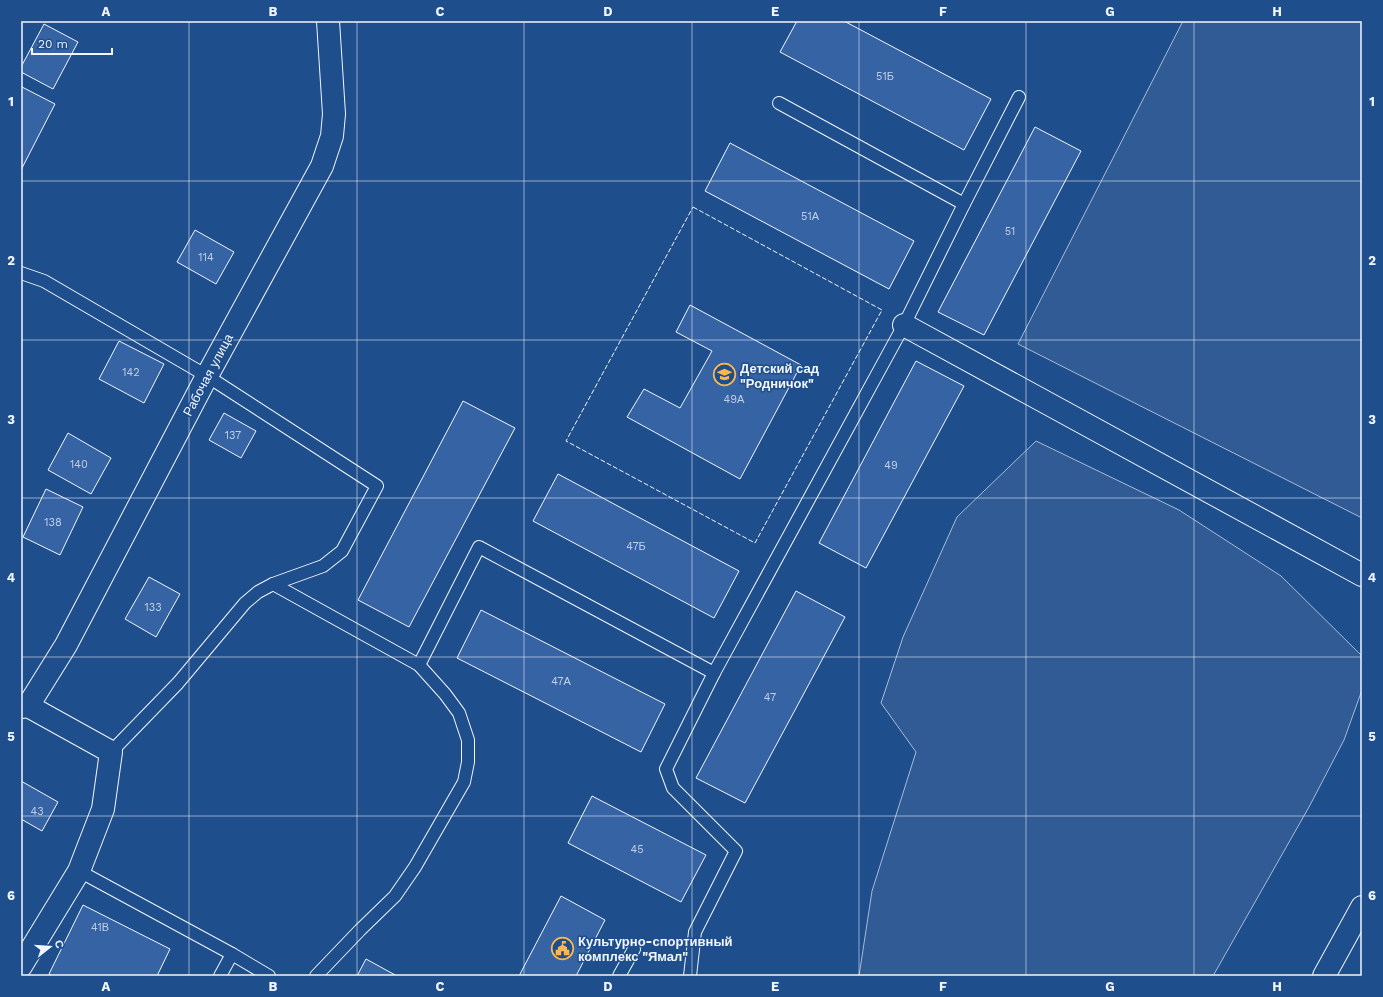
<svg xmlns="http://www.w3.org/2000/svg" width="1383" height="997" font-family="'Work Sans',sans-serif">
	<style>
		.built { fill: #305b95; stroke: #a8bbd7 }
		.building { fill: #3563a3; stroke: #f2f6ff }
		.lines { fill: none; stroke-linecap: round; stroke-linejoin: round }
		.service-casing { stroke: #f2f6ff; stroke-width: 14 }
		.minor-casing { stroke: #f2f6ff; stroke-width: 24 }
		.tertiary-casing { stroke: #f2f6ff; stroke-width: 24 }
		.service { stroke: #1f4e8c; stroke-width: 12 }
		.minor { stroke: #1f4e8c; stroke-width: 22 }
		.tertiary { stroke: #1f4e8c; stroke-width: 22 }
		.fence { stroke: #f2f6ff; stroke-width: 1; stroke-dasharray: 5 2; stroke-linecap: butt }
		.grid { fill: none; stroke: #f2f6ff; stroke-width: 1; stroke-opacity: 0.55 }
		.labels { text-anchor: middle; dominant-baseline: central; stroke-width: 3; stroke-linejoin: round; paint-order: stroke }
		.number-label { font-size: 11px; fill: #c3d1e8 }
		.poi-label { font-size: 13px; font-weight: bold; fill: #f2f6ff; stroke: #1f4e8c; text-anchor: start }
		.street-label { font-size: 13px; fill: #f2f6ff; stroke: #1f4e8c }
		.neatline { fill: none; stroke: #f2f6ff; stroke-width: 1.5 }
		.grid-label { font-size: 13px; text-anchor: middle; font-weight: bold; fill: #f2f6ff }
	</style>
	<rect width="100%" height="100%" fill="#1f4e8c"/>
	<g class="built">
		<polygon points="1183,21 1362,21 1362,518 1018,344"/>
		<polygon points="1036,441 1179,510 1281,576 1362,656 1362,690 1344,740 1309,807 1213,976 859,976 872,891 916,752 881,703 903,637 957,517"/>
	</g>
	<g class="building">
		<polygon points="797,21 844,21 991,99 964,150 780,52"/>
		<polygon points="44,24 78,42 53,89 21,72 21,67"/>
		<polygon points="22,87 55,104 21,170 21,89"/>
		<polygon points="1035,127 1081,151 984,335 938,312"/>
		<polygon points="730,143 914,241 889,289 705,191"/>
		<polygon points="195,230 234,252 216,284 177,262"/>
		<polygon points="690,305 801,365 740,479 627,417 644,389 680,408 712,351 676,332"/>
		<polygon points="119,341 164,364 144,403 99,379"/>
		<polygon points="916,361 964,386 866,568 819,543"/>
		<polygon points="463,401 515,428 409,627 358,600"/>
		<polygon points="224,413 256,431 241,458 209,440"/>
		<polygon points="68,433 111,458 91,494 48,470"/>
		<polygon points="558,474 739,571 714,618 533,521"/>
		<polygon points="46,489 83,507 60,555 23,537"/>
		<polygon points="149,577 180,594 156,637 125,619"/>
		<polygon points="796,591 845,617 745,803 696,778"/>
		<polygon points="481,610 665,704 641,752 457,658"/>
		<polygon points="21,781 58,802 42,831 21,819"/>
		<polygon points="592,796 706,855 681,902 568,843"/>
		<polygon points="561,896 605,920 576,976 519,976"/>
		<polygon points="83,905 170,949 157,976 53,976 49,974"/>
		<polygon points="366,959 397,976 357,976"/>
	</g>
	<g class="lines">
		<defs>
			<g id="service">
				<polyline points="779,103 964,204"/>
				<polyline points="21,273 44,281 207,376 377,486 342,551 323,566 273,584 258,592 245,603 178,683 111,752"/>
				<polyline points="273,584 419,665 445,694 459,713 468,740 468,762 464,782 415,867 395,896 360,930 316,976"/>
				<polyline points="419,665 479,547 714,673"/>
				<polyline points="79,871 232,954 269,976"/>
				<polyline points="220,976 232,954"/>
				<polyline points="619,976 634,949"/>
				<polyline points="690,976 695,932 736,851 673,788 666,769 714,673 904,325 964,204 1019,97"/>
			</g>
			<g id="minor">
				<polyline points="904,325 1362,575"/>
				<polyline points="21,707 28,706 66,645 207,376 322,166 332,136 334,114 328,21"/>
				<polyline points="21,966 79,871 103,809 111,752 28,706"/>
			</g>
			<polyline id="tertiary" points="1324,976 1362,907"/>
		</defs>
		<use href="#service" class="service-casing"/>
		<use href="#minor" class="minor-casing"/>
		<use href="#tertiary" class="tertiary-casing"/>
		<use href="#service" class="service"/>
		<use href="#minor" class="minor"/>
		<use href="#tertiary" class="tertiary"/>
		<polygon class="fence" points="693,207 882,310 755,543 566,441"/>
	</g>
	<path class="grid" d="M189 21V976M357 21V976M524 21V976M692 21V976M859 21V976M1026 21V976M1194 21V976M21 181H1362M21 340H1362M21 498H1362M21 657H1362M21 816H1362"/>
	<defs>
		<symbol id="school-ring" viewBox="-11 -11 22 22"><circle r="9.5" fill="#1f4e8c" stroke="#ffb74d" stroke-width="1.5"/><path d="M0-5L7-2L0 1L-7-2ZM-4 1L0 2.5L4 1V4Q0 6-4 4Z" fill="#ffb74d"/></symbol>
		<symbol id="civic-ring" viewBox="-11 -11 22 22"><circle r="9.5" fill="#1f4e8c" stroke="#ffb74d" stroke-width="1.5"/><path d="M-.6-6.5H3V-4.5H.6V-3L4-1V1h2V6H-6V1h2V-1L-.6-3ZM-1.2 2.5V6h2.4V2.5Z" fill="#ffb74d"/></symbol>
	</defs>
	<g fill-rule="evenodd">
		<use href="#school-ring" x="712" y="362" width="25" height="25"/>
		<use href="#civic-ring" x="550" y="936" width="25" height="25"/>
	</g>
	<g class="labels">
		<g class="number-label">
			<text x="885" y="76">51Б</text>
			<text x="810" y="216">51А</text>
			<text x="1010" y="231">51</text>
			<text x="206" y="257">114</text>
			<text x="131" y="372">142</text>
			<text x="734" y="399">49А</text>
			<text x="233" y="435">137</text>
			<text x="79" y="464">140</text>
			<text x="891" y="465">49</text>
			<text x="53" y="522">138</text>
			<text x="636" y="546">47Б</text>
			<text x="153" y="607">133</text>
			<text x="561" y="681">47А</text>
			<text x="770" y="697">47</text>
			<text x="37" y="811">43</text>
			<text x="637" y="849">45</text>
			<text x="100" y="927">41В</text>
		</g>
		<g class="poi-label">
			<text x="740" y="368">Детский сад<tspan x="740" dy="15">"Родничок"</tspan></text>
			<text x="578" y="941">Культурно-спортивный<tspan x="578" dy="15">комплекс "Ямал"</tspan></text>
		</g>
		<g class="street-label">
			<text transform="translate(208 375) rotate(-62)">Рабочая улица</text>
		</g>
	</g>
	<rect width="1383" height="997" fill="none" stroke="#1f4e8c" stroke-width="44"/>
	<g transform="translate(50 947) rotate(73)" stroke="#1f4e8c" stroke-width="3" paint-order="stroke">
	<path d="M0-3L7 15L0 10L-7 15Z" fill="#f2f6ff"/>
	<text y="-6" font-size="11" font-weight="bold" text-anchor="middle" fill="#f2f6ff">С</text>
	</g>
	<path d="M32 48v6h80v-6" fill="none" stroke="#f2f6ff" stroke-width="2"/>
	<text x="38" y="48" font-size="12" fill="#f2f6ff" stroke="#1f4e8c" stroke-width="3" paint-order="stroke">20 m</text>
	<rect x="22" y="22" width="1339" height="953" class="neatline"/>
	<g class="grid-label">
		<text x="106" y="16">A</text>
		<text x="273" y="16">B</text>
		<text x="440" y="16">C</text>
		<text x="608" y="16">D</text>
		<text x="775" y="16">E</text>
		<text x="943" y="16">F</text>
		<text x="1110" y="16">G</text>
		<text x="1277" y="16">H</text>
		<text x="11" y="106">1</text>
		<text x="1372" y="106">1</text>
		<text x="11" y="265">2</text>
		<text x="1372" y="265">2</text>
		<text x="11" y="424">3</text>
		<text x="1372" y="424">3</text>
		<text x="11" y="582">4</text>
		<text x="1372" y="582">4</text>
		<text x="11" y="741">5</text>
		<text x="1372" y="741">5</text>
		<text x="11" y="900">6</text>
		<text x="1372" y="900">6</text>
		<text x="106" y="991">A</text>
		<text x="273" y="991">B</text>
		<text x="440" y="991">C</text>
		<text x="608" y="991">D</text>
		<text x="775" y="991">E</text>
		<text x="943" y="991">F</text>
		<text x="1110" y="991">G</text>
		<text x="1277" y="991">H</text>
	</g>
</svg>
